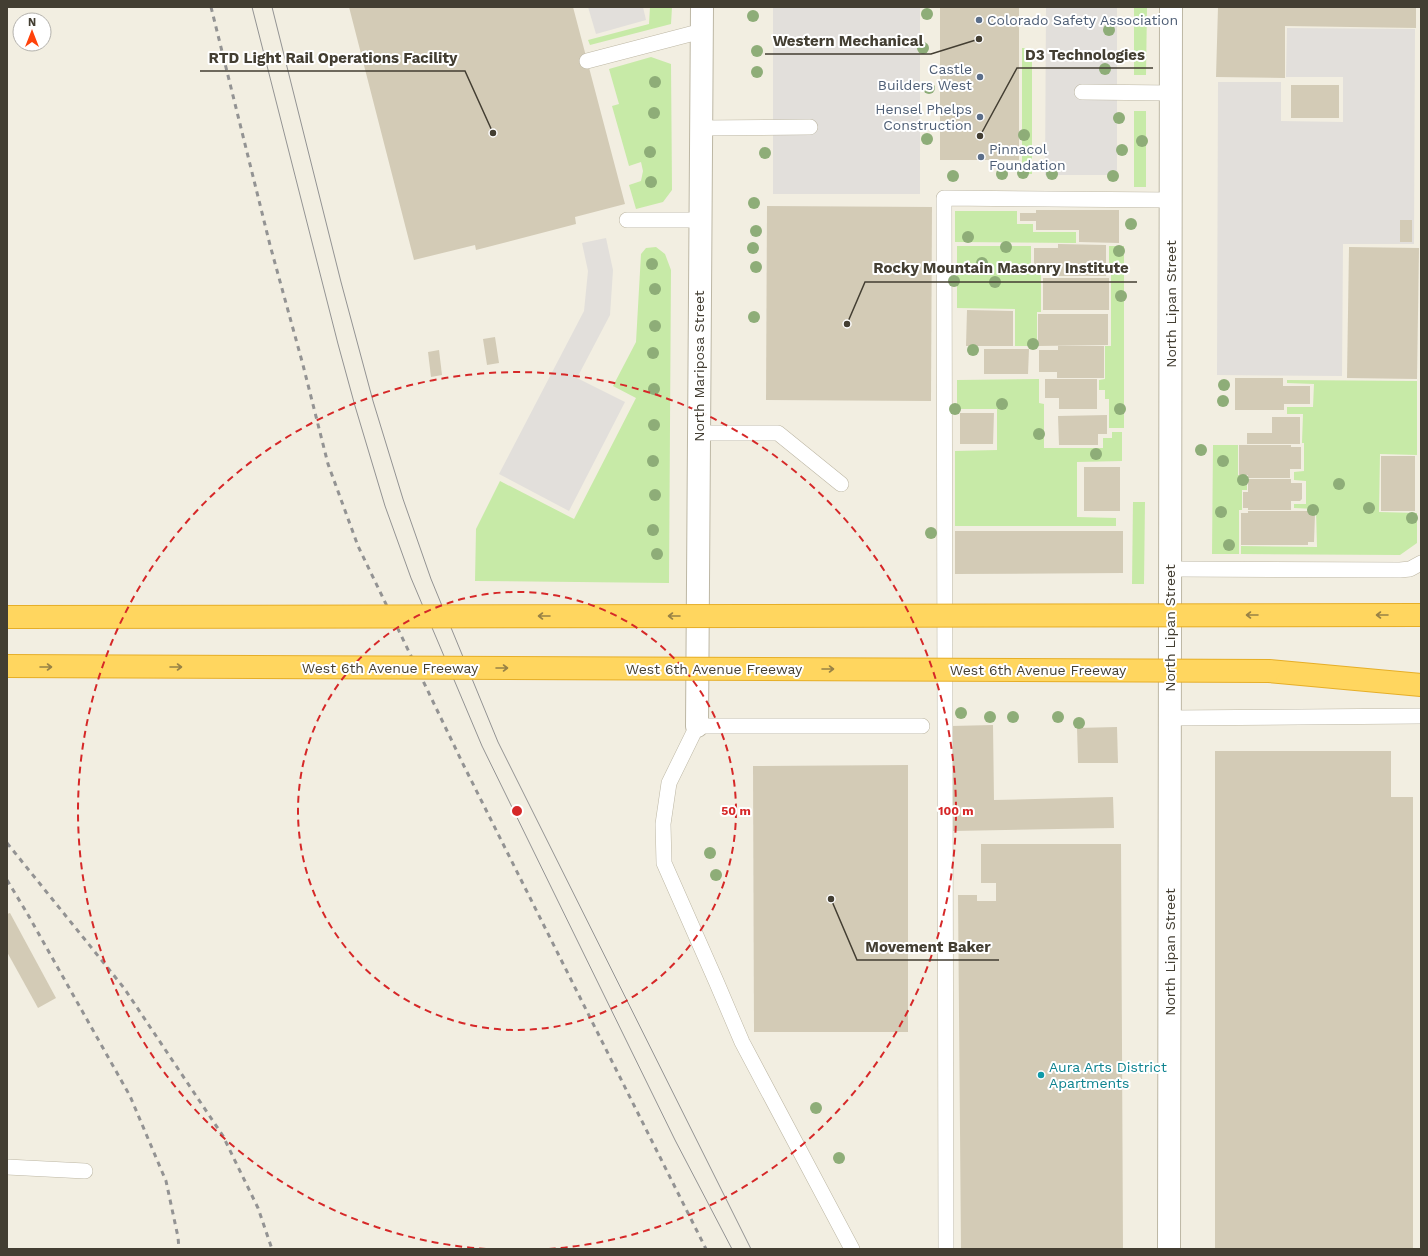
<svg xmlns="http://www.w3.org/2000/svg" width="1428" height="1256" font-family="'Work Sans',sans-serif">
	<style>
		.green { fill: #c7eaa7 }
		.parking { fill: #e2dfdb }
		.building { fill: #d3cbb6 }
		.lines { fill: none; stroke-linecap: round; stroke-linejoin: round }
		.service-casing { stroke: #bdb7a4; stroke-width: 16 }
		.minor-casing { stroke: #bdb7a4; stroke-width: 24 }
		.motorway-casing { stroke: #e6ae27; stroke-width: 24 }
		.service { stroke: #fff; stroke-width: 15 }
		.minor { stroke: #fff; stroke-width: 22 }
		.motorway { stroke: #ffd65f; stroke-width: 22 }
		.tram { stroke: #939393; stroke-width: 1 }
		.rail { stroke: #939393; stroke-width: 3; stroke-dasharray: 5 5; stroke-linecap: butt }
		.motorway-bridge-casing { stroke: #e6ae27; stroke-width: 24; stroke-linecap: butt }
		.motorway-bridge { stroke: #ffd65f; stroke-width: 22 }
		.tree { fill: #8ead78 }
		.oneway { stroke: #988246 }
		.ring { fill: none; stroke: #d62828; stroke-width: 2; stroke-dasharray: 7 5 }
		.service-dot { fill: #5c6f8a; stroke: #fff; stroke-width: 1.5 }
		.culture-dot { fill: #0f9aa8; stroke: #fff; stroke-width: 1.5 }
		.labels { text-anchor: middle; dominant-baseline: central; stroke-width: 4; stroke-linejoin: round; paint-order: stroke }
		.service-label { font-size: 14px; fill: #4e5e75; stroke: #fff; text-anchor: start }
		.street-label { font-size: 14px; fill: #433e32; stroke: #fff }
		.culture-label { font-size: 14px; fill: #0d838f; stroke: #fff; text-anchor: start }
		.centre { fill: #d62828; stroke: #fff; stroke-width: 2 }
		.ring-label { font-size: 12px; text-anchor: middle; font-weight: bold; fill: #d62828; stroke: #fff; stroke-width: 4; stroke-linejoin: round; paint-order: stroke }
		.leader { fill: none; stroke: #433e32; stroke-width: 1.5 }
		.callout-dot { fill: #433e32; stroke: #fff; stroke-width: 1.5 }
		.callout-label { font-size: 15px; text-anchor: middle; font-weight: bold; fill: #433e32; stroke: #fff; stroke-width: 4; stroke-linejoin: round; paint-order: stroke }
	</style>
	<rect width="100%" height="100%" fill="#f2eee1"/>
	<g class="green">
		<polygon points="650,7 672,7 671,24 590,45 588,40 649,24"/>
		<polygon points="1134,7 1147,7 1146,75 1134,75"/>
		<rect x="1022" y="48" width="10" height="126"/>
		<polygon points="651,57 671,64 672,190 663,202 636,209 629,185 641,181 643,171 641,162 629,166 612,106 619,104 609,69"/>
		<rect x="1134" y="111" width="12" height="76"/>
		<polygon points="955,211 1017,211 1017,224 1033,224 1033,232 1076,232 1076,243 955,242"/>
		<polygon points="957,246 1031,246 1031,273 1041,273 1041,312 1037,312 1037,346 1015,346 1015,309 957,308"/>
		<polygon points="1109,246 1124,246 1124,428 1109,428 1109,399 1105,399 1105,390 1099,390 1099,380 1105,379 1105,346 1111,346 1111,274 1109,274"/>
		<polygon points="656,247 665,254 671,270 669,583 475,581 476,529 500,481 574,519 636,398 613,386 636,342 641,254 646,248"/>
		<polygon points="1039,379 1039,403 1044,404 1044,448 1103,448 1103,438 1112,438 1112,432 1122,432 1122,461 1077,462 1077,517 1116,518 1116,526 955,526 955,451 997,450 997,409 957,409 957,380"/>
		<polygon points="1287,380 1417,381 1417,455 1380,454 1379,512 1417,513 1417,543 1400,555 1241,554 1241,546 1317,547 1316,509 1294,508 1294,504 1306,504 1306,481 1294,480 1294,472 1304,471 1304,443 1302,443 1303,414 1287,414 1287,407 1313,407 1314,384 1287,383"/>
		<polygon points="1213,445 1238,445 1238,475 1247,476 1247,490 1242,490 1242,510 1239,510 1239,554 1212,554"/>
		<polygon points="1133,502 1145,502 1144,584 1132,584"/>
	</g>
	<g class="parking">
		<polygon points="588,7 643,7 646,20 596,34"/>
		<rect x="773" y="7" width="147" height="187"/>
		<polygon points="1046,7 1117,7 1117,175 1045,175"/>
		<polygon points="1287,28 1415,29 1414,244 1343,244 1342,376 1217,375 1218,82 1281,82 1281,121 1343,122 1343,77 1286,77"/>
		<polygon points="606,238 613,270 610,315 577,378 625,402 569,511 499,474 584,311 588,271 582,243"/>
	</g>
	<g class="building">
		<polygon points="349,7 573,7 625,204 575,217 576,224 476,250 475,245 414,260"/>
		<rect x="940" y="7" width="79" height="153"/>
		<polygon points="1218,7 1416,7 1416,28 1285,26 1285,78 1216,77"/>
		<rect x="1291" y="85" width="48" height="33"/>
		<polygon points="767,206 932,207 931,401 766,400"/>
		<polygon points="1036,210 1119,210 1119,243 1079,242 1079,230 1036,230 1036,221 1020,221 1020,213 1036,213"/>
		<rect x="1400" y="220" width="12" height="22"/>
		<polygon points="1058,244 1106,245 1106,276 1057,276 1057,270 1034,270 1034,248 1058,248"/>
		<polygon points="1349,247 1419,248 1417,379 1347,378"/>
		<rect x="1043" y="278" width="66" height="32"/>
		<polygon points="967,310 1013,311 1013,346 966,346"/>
		<polygon points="1038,314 1108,314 1108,345 1038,346"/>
		<polygon points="495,337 499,363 487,365 483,339"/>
		<polygon points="1058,346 1104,346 1104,378 1057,378 1057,372 1039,372 1039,350 1058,350"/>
		<polygon points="984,349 1029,349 1028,374 984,374"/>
		<polygon points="439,350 442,375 431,377 428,352"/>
		<polygon points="1235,378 1283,378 1283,386 1310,386 1310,404 1284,404 1284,410 1235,410"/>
		<polygon points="1045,379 1097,379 1097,409 1059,409 1059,398 1045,398"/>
		<polygon points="960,413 994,413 993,444 960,444"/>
		<polygon points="1107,415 1107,434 1098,434 1098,445 1059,445 1058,416"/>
		<polygon points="1272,417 1300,417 1300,444 1247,444 1247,433 1272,433"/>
		<polygon points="1239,445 1291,445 1291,447 1301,447 1301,469 1290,469 1290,478 1248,478 1248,475 1239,475"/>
		<rect x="1381" y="456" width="34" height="55"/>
		<rect x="1084" y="467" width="36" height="44"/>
		<polygon points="1248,479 1291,479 1291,483 1302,483 1302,499 1300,501 1291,501 1291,510 1248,510 1248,508 1243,508 1243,492 1248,492"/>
		<polygon points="1248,511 1308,511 1308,513 1315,514 1314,542 1308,542 1308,545 1241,545 1241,513 1248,513"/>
		<polygon points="955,531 1123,531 1123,573 955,574"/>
		<polygon points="993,725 994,800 1113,797 1114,828 953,831 951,726"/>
		<polygon points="1117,727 1118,763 1078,763 1077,728"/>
		<polygon points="1215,751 1391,751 1391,797 1413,797 1413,1249 1215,1249"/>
		<polygon points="908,765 908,1032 754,1032 753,766"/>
		<polygon points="981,844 1121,844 1123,1249 961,1249 958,895 977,895 977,901 996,901 996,883 981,883"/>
		<polygon points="10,913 56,998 38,1008 7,952 7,914"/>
	</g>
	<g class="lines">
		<defs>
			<g id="service">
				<polyline points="587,61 702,31"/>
				<polyline points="1082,92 1171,93"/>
				<polyline points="701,128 810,127"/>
				<polyline points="627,220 699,220"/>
				<polyline points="699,433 778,433 841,484"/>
				<polyline points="1171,569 1400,570 1410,569 1421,563"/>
				<polyline points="1170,718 1421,716"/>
				<polyline points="7,1167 85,1171"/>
				<polyline points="852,1249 742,1042 716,981 664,863 663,824 669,783 697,726 922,726"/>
				<polyline points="946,1249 944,198 1171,200"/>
			</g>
			<g id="minor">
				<polyline points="697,726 702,7"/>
				<polyline points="1169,1249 1171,7"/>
			</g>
			<polyline id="motorway" points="1269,671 1421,685"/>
		</defs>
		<use href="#service" class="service-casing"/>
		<use href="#minor" class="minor-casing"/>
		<use href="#motorway" class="motorway-casing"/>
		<use href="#service" class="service"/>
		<use href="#minor" class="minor"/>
		<use href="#motorway" class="motorway"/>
		<g class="tram">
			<polyline points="252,7 338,344 355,406 385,506 411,578 482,746 675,1140 732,1249"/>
			<polyline points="272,7 341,282 373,401 403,499 431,579 498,742 751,1249"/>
		</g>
		<g class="rail">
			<polyline points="211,7 270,245 303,365 328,464 358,546 464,766 706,1249"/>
			<polyline points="7,843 124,988 223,1136 258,1208 272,1249"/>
			<polyline points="7,880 27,913 130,1096 166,1181 178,1237 179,1249"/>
		</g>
		<defs>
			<g id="motorway-bridge">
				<polyline points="7,617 1421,615"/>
				<polyline points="7,666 1269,671"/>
			</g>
		</defs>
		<use href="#motorway-bridge" class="motorway-bridge-casing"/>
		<use href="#motorway-bridge" class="motorway-bridge"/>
	</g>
	<g class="tree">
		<circle cx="927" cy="14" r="6"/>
		<circle cx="753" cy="16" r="6"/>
		<circle cx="1109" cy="30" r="6"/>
		<circle cx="923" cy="48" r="6"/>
		<circle cx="757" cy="51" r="6"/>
		<circle cx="1105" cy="69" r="6"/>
		<circle cx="757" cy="72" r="6"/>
		<circle cx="655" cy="82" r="6"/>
		<circle cx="929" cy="88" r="6"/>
		<circle cx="654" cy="113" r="6"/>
		<circle cx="1119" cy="118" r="6"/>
		<circle cx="1024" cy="135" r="6"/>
		<circle cx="927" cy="139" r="6"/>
		<circle cx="1142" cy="141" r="6"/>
		<circle cx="1122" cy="150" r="6"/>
		<circle cx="650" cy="152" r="6"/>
		<circle cx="765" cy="153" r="6"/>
		<circle cx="1023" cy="173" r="6"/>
		<circle cx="1002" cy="174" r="6"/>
		<circle cx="1052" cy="174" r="6"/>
		<circle cx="953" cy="176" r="6"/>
		<circle cx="1113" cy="176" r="6"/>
		<circle cx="651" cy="182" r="6"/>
		<circle cx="754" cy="203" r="6"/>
		<circle cx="1131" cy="224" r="6"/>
		<circle cx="756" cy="231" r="6"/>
		<circle cx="968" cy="237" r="6"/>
		<circle cx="1006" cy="247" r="6"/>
		<circle cx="753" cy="248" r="6"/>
		<circle cx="1119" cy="251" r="6"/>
		<circle cx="982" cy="263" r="6"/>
		<circle cx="652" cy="264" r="6"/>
		<circle cx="756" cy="267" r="6"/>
		<circle cx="954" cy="281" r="6"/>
		<circle cx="995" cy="282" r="6"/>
		<circle cx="655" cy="289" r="6"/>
		<circle cx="1121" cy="296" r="6"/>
		<circle cx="754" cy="317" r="6"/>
		<circle cx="655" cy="326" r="6"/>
		<circle cx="1033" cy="344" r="6"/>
		<circle cx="973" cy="350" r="6"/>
		<circle cx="653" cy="353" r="6"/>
		<circle cx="1224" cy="385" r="6"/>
		<circle cx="654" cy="389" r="6"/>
		<circle cx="1223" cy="401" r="6"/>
		<circle cx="1002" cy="404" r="6"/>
		<circle cx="955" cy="409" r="6"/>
		<circle cx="1120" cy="409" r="6"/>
		<circle cx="654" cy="425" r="6"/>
		<circle cx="1039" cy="434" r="6"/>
		<circle cx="1201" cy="450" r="6"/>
		<circle cx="1096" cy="454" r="6"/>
		<circle cx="653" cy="461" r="6"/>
		<circle cx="1223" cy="461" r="6"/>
		<circle cx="1243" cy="480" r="6"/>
		<circle cx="1339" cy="484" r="6"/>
		<circle cx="655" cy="495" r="6"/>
		<circle cx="1369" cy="508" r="6"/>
		<circle cx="1313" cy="510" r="6"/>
		<circle cx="1221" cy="512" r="6"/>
		<circle cx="1412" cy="518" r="6"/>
		<circle cx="653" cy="530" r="6"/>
		<circle cx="931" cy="533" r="6"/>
		<circle cx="1229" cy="545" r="6"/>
		<circle cx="657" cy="554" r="6"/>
		<circle cx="961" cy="713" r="6"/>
		<circle cx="990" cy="717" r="6"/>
		<circle cx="1013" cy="717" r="6"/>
		<circle cx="1058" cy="717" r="6"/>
		<circle cx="1079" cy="723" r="6"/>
		<circle cx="710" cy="853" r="6"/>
		<circle cx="716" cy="875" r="6"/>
		<circle cx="816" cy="1108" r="6"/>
		<circle cx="839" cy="1158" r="6"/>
	</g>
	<defs><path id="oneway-shaft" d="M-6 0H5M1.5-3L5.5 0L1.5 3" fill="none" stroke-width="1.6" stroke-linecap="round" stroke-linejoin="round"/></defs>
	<g class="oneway">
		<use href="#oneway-shaft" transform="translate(1252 615) rotate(180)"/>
		<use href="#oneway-shaft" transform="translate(1382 615) rotate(180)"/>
		<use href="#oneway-shaft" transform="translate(544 616) rotate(180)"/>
		<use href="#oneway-shaft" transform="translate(674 616) rotate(180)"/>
		<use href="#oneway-shaft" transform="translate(46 667)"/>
		<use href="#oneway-shaft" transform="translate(176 667)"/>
		<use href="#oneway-shaft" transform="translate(502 668)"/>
		<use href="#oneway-shaft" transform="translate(828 669)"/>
	</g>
	<g class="ring">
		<circle cx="517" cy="811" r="219"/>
		<path d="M486 1249A439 439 0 1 1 548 1249"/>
	</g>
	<g class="service-dot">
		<circle cx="979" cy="20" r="4"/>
		<circle cx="980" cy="77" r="4"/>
		<circle cx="980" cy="117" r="4"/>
		<circle cx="981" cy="157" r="4"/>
	</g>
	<circle class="culture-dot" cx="1041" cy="1075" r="4"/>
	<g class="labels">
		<g class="service-label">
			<text x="987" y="20">Colorado Safety Association</text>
			<text x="972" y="69" text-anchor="end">Castle<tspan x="972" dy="16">Builders West</tspan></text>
			<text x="972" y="109" text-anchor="end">Hensel Phelps<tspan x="972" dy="16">Construction</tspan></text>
			<text x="989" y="149">Pinnacol<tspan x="989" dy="16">Foundation</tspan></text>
		</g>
		<g class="street-label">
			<text transform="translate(1171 304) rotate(-90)">North Lipan Street</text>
			<text transform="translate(699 366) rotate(-90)">North Mariposa Street</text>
			<text transform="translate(1170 628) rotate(-90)">North Lipan Street</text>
			<text x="390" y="668">West 6th Avenue Freeway</text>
			<text x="714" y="669">West 6th Avenue Freeway</text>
			<text x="1038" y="670">West 6th Avenue Freeway</text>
			<text transform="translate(1170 952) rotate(-90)">North Lipan Street</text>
		</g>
		<g class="culture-label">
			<text x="1049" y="1067">Aura Arts District<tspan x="1049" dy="16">Apartments</tspan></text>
		</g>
	</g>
	<circle cx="517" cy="811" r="6" class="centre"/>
	<g class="ring-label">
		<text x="736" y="815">50 m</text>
		<text x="956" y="815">100 m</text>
	</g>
	<path class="leader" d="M979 39L931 54H765M980 136L1017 68H1153M493 133L465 71H200M847 324L865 282H1137M831 899L857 960H999"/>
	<g class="callout-dot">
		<circle cx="979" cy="39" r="4"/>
		<circle cx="980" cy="136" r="4"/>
		<circle cx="493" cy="133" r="4"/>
		<circle cx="847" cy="324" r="4"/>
		<circle cx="831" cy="899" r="4"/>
	</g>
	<g class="callout-label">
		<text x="848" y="46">Western Mechanical</text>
		<text x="1085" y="60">D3 Technologies</text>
		<text x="333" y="63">RTD Light Rail Operations Facility</text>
		<text x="1001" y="273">Rocky Mountain Masonry Institute</text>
		<text x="928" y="952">Movement Baker</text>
	</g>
	<rect width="1428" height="1256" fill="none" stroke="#433e32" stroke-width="16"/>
	<g transform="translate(32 32)"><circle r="19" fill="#ffffff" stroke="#b4b2ad"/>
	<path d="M0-3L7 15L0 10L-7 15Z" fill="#ff420b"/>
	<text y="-6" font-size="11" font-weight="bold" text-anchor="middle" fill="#433e32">N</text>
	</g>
</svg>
